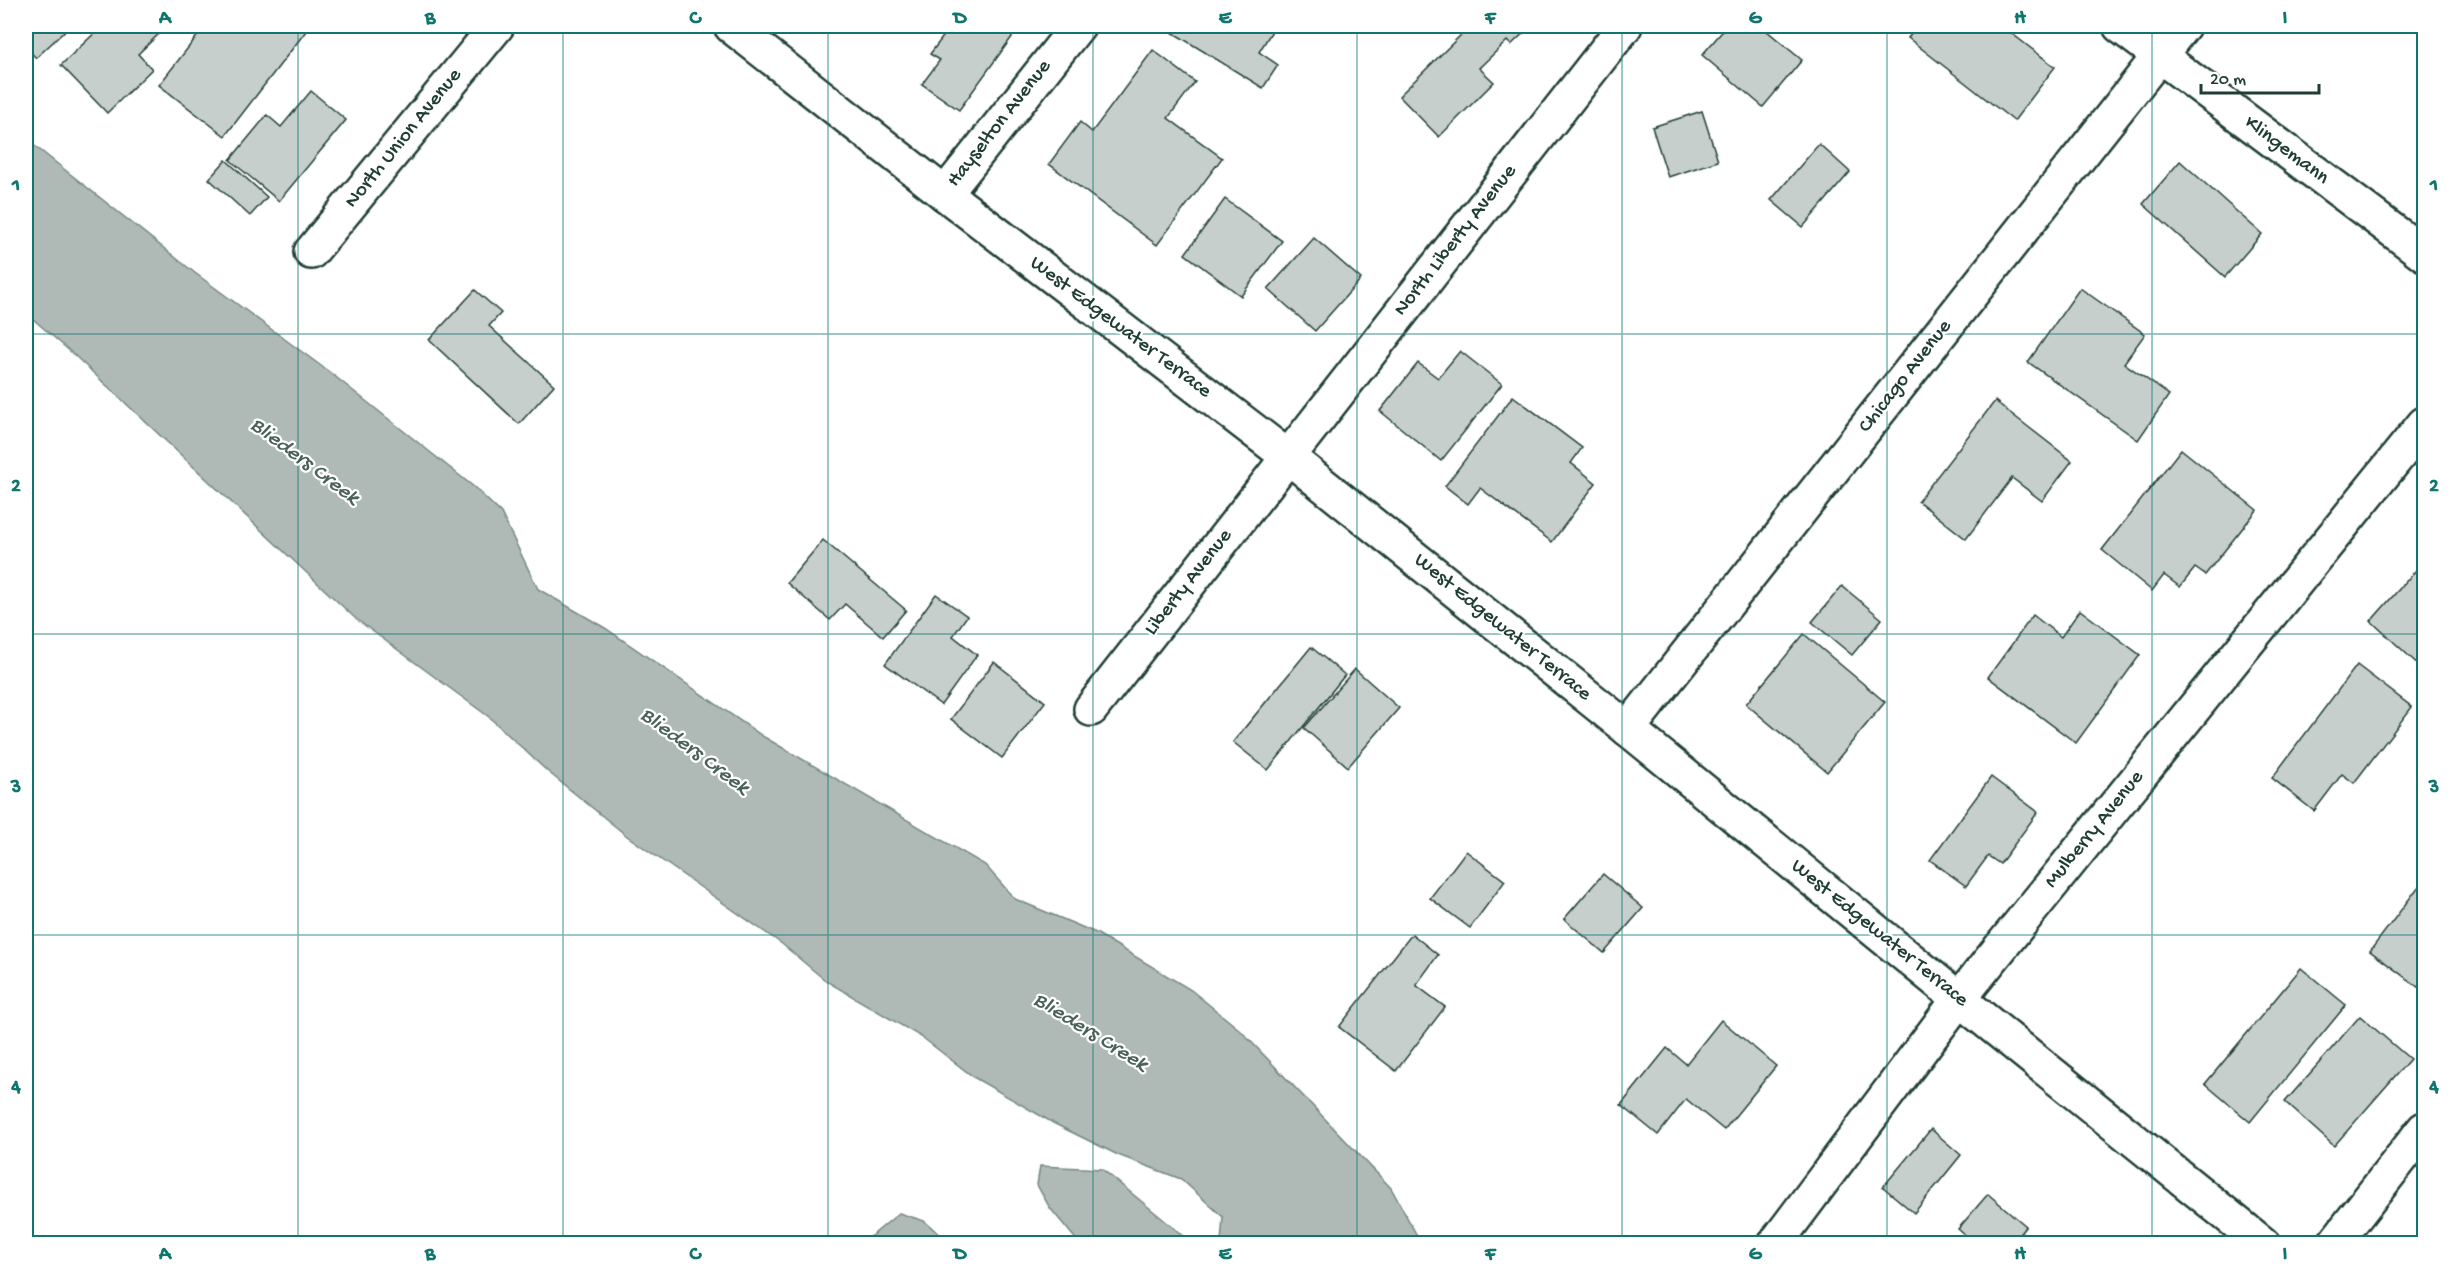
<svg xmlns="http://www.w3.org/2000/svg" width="2450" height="1269" font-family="'Gochi Hand',sans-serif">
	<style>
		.water { fill: #afbab7; stroke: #758883; stroke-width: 1.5 }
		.building { fill: #c7cfcc; stroke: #1f3d34; stroke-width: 1.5 }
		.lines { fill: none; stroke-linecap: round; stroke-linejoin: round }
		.minor-casing { stroke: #1f3d34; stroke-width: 38 }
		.minor { stroke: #fff; stroke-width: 33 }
		.grid { fill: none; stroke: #0f766e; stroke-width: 1.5; stroke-opacity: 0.55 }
		.labels { text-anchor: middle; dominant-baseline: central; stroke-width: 4.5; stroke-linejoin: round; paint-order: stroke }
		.street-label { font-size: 21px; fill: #1f3d34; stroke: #fff }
		.water-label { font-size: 22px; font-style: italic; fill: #4a625b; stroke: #fff }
		.neatline { fill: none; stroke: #0f766e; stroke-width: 2 }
		.grid-label { font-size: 20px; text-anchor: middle; font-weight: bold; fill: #0f766e }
	</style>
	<rect width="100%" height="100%" fill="#fff"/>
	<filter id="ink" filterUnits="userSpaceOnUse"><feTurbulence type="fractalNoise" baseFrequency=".0167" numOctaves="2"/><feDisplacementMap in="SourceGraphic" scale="12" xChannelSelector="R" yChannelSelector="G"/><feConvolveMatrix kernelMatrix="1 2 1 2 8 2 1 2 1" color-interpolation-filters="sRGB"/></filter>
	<g filter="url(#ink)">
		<g class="water">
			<polygon points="26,139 195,273 332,374 474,487 501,513 538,589 605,628 764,737 985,865 1015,899 1096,933 1191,990 1240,1030 1391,1188 1421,1243 1221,1243 1223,1217 1181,1179 1118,1155 1055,1124 975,1078 923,1038 826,981 782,944 627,836 547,771 489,717 356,619 72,353 26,313"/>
			<polygon points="1040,1166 1102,1169 1192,1243 1079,1243 1050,1208 1037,1185"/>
			<polygon points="899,1213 924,1221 950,1243 870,1243 868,1239"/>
		</g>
		<g class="building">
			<polygon points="26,26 70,26 36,58 26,47"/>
			<polygon points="102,26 167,26 138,54 152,69 107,113 61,65"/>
			<polygon points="205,26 310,26 225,136 159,85"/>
			<polygon points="951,26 1020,26 959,110 922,84 940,60 930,54"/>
			<polygon points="1169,26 1275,26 1259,52 1278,65 1263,88 1167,29"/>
			<polygon points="1470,26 1531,26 1511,45 1507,41 1479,68 1494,82 1439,137 1399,96"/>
			<polygon points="1727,26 1761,26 1802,60 1763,107 1702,55"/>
			<polygon points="1918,26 2002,26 2055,67 2014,121 1908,38"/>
			<polygon points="1153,50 1195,82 1168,118 1222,158 1157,245 1049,164 1080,122 1092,132"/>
			<polygon points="311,91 346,120 279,201 230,160 267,115 281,127"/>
			<polygon points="1702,111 1718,161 1668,177 1652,127"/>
			<polygon points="1819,144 1850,172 1803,227 1771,200"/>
			<polygon points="226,160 267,197 250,216 209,179"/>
			<polygon points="2180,161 2262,234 2225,277 2143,204"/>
			<polygon points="1225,199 1282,241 1241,296 1185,254"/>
			<polygon points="1314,238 1361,279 1315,331 1268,289"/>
			<polygon points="2080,288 2145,334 2124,363 2169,395 2138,440 2028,362"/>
			<polygon points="475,290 501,313 489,326 554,385 519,424 429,340"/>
			<polygon points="1460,351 1502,384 1441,461 1380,411 1418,363 1438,378"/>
			<polygon points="1513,396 1582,448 1571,463 1596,483 1552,542 1480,488 1468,504 1445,486"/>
			<polygon points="1995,401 2072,461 2042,501 2012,478 1966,539 1918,501"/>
			<polygon points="2181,449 2257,510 2205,575 2195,568 2180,587 2164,575 2152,591 2102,550"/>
			<polygon points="823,540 906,610 883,637 845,604 830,620 787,583"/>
			<polygon points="2424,561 2424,668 2423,669 2371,621"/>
			<polygon points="1842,586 1882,619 1852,655 1812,622"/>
			<polygon points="936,594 967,616 953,636 977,655 941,705 885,664"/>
			<polygon points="2080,610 2140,655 2076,743 1988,677 2033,615 2061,637"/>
			<polygon points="1804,634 1885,702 1827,772 1746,704"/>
			<polygon points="1311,647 1345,675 1268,770 1233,742"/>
			<polygon points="994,662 1045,702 1002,758 951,719"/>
			<polygon points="2357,665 2412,707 2354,783 2342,774 2314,811 2272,778"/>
			<polygon points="1355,669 1399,708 1348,767 1304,728"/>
			<polygon points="1991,777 2038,812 2000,864 1988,856 1966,886 1930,860"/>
			<polygon points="1466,851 1505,881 1470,928 1430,898"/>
			<polygon points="1603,874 1643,908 1604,953 1564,919"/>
			<polygon points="2419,886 2424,890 2424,986 2422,990 2370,951"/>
			<polygon points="1412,934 1438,955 1416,985 1445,1007 1396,1071 1339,1027"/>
			<polygon points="2301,968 2346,1005 2250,1122 2205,1084"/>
			<polygon points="2360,1016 2410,1059 2334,1146 2285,1102"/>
			<polygon points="1721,1020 1776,1066 1724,1130 1686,1099 1658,1135 1621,1105 1667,1048 1686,1064"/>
			<polygon points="1931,1129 1961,1155 1914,1213 1883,1187"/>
			<polygon points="1988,1194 2026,1226 2011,1244 1975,1244 1958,1229"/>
		</g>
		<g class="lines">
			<defs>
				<g id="minor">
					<polyline points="731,26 945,194 1287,456 1628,729 1959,999 2263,1244"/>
					<polyline points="2120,26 2424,254"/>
					<polyline points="945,194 1078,26"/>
					<polyline points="311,252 497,26"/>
					<polyline points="1091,709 1625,26"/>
					<polyline points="1628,729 2183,26"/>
					<polyline points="1775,1244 1959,999 2424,424"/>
					<polyline points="2334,1244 2424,1129"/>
				</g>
			</defs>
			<use href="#minor" class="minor-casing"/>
			<use href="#minor" class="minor"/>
		</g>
	</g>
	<path class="grid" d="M298 26V1244M563 26V1244M828 26V1244M1093 26V1244M1357 26V1244M1622 26V1244M1887 26V1244M2152 26V1244M26 334H2424M26 634H2424M26 935H2424"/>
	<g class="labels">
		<g class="street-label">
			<text transform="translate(1000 124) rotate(-52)">Hayselton Avenue</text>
			<text transform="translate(404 139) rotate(-51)">North Union Avenue</text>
			<text transform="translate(2286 151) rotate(37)">Klingemann</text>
			<text transform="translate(1456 241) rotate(-52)">North Liberty Avenue</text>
			<text transform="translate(1120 328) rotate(37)">West Edgewater Terrace</text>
			<text transform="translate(1906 377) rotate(-52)">Chicago Avenue</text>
			<text transform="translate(1189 583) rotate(-52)">Liberty Avenue</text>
			<text transform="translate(1502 628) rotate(39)">West Edgewater Terrace</text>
			<text transform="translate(2095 830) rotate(-51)">Mulberry Avenue</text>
			<text transform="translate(1879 934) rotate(39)">West Edgewater Terrace</text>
		</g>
		<g class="water-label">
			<text transform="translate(304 462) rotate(37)">Blieders Creek</text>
			<text transform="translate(694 752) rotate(37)">Blieders Creek</text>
			<text transform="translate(1090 1033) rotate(32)">Blieders Creek</text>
		</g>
	</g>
	<rect width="2450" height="1269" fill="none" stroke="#fff" stroke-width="66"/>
	<path d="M2201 84v9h118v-9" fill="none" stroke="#1f3d34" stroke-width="3"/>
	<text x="2210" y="84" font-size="18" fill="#1f3d34" stroke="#ffffff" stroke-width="4.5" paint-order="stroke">20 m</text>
	<rect x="33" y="33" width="2384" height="1203" class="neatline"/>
	<g class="grid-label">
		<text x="165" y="23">A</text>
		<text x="430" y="23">B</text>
		<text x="695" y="23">C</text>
		<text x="960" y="23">D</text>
		<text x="1225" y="23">E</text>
		<text x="1490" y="23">F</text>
		<text x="1755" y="23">G</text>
		<text x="2020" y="23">H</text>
		<text x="2285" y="23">I</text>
		<text x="16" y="190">1</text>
		<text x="2434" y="190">1</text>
		<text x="16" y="491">2</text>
		<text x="2434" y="491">2</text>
		<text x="16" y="792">3</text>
		<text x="2434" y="792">3</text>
		<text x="16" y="1092">4</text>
		<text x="2434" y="1092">4</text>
		<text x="165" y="1259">A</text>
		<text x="430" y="1259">B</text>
		<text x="695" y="1259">C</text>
		<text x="960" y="1259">D</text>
		<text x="1225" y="1259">E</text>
		<text x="1490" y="1259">F</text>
		<text x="1755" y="1259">G</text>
		<text x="2020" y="1259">H</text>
		<text x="2285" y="1259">I</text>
	</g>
</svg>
